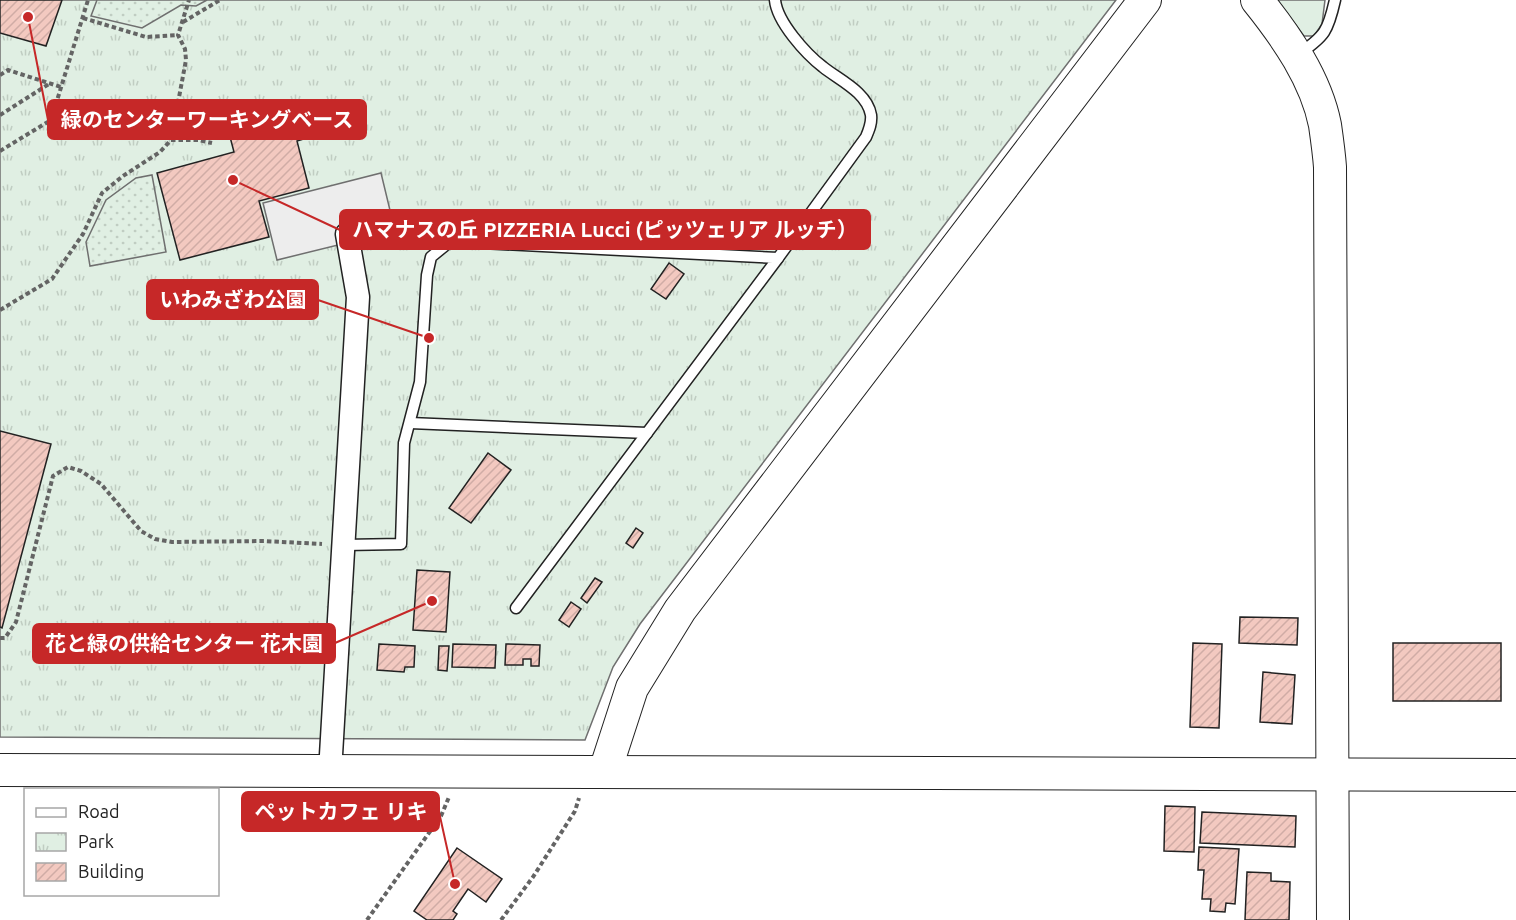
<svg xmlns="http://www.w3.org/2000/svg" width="1516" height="920" font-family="Ubuntu,'Noto Sans JP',sans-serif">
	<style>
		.grass { fill: #e0efe3; stroke: #6f6f6f; stroke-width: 1.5 }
		.park { fill: url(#park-tufts); stroke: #6f6f6f; stroke-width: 1.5 }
		.garden { fill: url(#garden-dots); stroke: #6f6f6f; stroke-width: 1.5 }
		.parking { fill: #ededed; stroke: #6f6f6f; stroke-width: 1.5 }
		.building { fill: url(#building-hatch); stroke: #222; stroke-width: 1.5 }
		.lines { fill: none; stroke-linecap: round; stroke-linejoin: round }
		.lane-casing { stroke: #222; stroke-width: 13 }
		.street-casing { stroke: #222; stroke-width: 25 }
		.secondary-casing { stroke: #222; stroke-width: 34 }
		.path { stroke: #646464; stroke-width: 4; stroke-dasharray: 4.5 3; stroke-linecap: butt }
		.lane { stroke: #fff; stroke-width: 10 }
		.street { stroke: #fff; stroke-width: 22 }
		.secondary { stroke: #fff; stroke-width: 32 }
		.leader { fill: none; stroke: #c62828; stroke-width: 2 }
		.callout-dot { fill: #c62828; stroke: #fff; stroke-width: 2 }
		.callout { fill: #c62828; stroke: #c62828; stroke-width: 2 }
		.callout-label { font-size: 21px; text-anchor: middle; font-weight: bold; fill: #fff }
	</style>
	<defs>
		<pattern id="park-tufts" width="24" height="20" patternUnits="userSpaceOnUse" patternTransform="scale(1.5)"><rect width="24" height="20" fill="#e0efe3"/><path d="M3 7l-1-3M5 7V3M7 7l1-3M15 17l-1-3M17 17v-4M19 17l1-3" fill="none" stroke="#c0cdc2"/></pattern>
		<pattern id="garden-dots" width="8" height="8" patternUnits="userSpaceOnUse" patternTransform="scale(1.5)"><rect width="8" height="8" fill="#e0efe3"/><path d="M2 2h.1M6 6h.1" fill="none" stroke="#c0cdc2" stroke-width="1.8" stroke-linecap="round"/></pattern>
		<pattern id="building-hatch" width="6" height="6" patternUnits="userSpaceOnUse" patternTransform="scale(1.5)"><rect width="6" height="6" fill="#f3c9c0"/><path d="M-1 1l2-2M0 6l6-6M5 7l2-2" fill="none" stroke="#d0aca5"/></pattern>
	</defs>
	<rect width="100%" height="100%" fill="#fff"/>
	<polygon class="grass" points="1277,0 1325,0 1322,24 1314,36 1304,36"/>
	<polygon class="park" points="0,0 1116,0 640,624 613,667 585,740 0,737"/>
	<g class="garden">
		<polygon points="97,0 207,0 196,6 181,5 142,28 91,16"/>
		<polygon points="152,175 166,252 90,266 86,242 106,200 136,178"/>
	</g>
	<polygon class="parking" points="381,173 395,231 277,260 263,203"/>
	<g class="building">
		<polygon points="0,0 62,0 46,46 0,33"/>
		<polygon points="301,114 307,138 297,141 309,188 259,201 269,237 180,260 157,173 234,152 229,133"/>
		<polygon points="669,263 684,274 666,299 651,289"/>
		<polygon points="0,431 51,444 2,628 0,627"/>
		<polygon points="488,453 511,470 471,523 449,508"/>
		<polygon points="636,528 643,533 633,548 626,543"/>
		<polygon points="417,570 450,572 446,632 413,630"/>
		<polygon points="595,578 602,582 587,603 581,598"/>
		<polygon points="571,602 581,609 569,627 559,620"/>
		<polygon points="1240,617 1298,618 1297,645 1239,643"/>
		<polygon points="1193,643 1222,644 1219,728 1190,727"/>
		<rect x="1393" y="643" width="108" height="58"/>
		<polygon points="379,644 415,646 414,667 405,667 404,672 377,670"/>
		<polygon points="453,644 496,645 495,668 452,667"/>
		<polygon points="506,644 540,645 539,666 531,666 531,659 523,659 523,665 505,665"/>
		<polygon points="439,646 449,646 447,671 438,670"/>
		<polygon points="1263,672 1295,675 1292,724 1260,722"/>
		<polygon points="1165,806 1195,807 1194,852 1164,851"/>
		<polygon points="1202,812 1296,816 1295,847 1200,843"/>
		<polygon points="1199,847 1239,849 1235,904 1226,903 1225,912 1210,911 1211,899 1202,899 1204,870 1198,870"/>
		<polygon points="457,848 502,879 486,902 468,889 453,911 457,914 453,920 427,920 414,911"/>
		<polygon points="1247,872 1271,873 1271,881 1290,882 1289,920 1245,920"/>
	</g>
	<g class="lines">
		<defs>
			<g id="lane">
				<path d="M775 0C777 22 806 54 823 67 839 80 867 92 871 115 872 123 869 130 866 137L778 258"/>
				<path d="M1299 54C1325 36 1328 31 1335 0"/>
				<polyline points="410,423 647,433"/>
				<polyline points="344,545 401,544 404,443 420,382 427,275 431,257 447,244 462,242 778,258 516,608"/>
			</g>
			<polyline id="street" points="330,772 358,297 347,234"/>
			<g id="secondary">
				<path d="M1257 0C1286 36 1316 79 1325 125 1327 139 1329 153 1330 167L1333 920"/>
				<polyline points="0,770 1516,775"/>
				<polyline points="605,771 632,688 680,610 1145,0"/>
			</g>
		</defs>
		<use href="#lane" class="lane-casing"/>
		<use href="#street" class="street-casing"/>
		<use href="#secondary" class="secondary-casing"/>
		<g class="path">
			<polyline points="83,18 146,37 178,35"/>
			<polyline points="183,22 220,0"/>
			<polyline points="0,75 8,70 61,87"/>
			<polyline points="0,115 49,84"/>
			<polyline points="171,140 198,140 212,143"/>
			<polyline points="0,151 51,120 88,0"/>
			<polyline points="0,310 52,279 83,234 102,193 123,176 160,152 171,140 186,60 185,49 178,35 189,0"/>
			<polyline points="0,638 5,638 16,622 53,476 68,467 81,471 101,484 141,531 155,539 172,542 264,541 322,544"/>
			<polyline points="367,920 441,816 449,797"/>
			<polyline points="501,920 533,877 575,811 579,798"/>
		</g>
		<use href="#lane" class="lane"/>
		<use href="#street" class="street"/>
		<use href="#secondary" class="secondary"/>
	</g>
	<path class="leader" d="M28 17L48 120M233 180L340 230M429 338L318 300M432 601L335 643M455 884L439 812"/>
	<g class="callout-dot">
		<circle cx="28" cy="17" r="6"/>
		<circle cx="233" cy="180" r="6"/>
		<circle cx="429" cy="338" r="6"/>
		<circle cx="432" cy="601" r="6"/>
		<circle cx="455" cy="884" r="6"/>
	</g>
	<g class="callout">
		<rect x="48" y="100" width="318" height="39" rx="6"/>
		<rect x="340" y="210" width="530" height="39" rx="6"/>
		<rect x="147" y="280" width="171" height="39" rx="6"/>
		<rect x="33" y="624" width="302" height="39" rx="6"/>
		<rect x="242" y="792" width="197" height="39" rx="6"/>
	</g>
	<g class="callout-label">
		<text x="207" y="127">緑のセンターワーキングベース</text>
		<text x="605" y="237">ハマナスの丘 PIZZERIA Lucci (ピッツェリア ルッチ）</text>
		<text x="233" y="307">いわみざわ公園</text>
		<text x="184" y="651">花と緑の供給センター 花木園</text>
		<text x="341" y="819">ペットカフェ リキ</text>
	</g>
	<rect x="24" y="788" width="195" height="108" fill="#ffffff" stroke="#a7a7a7" stroke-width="1.5"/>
	<rect x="36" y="808" width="30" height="9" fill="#ffffff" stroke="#a7a7a7" stroke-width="1.5"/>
	<text x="78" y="818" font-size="18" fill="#222222">Road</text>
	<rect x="36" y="833" width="30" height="18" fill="url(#park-tufts)" stroke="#a7a7a7" stroke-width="1.5"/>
	<text x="78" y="848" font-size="18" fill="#222222">Park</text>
	<rect x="36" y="863" width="30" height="18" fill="url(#building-hatch)" stroke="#a7a7a7" stroke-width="1.5"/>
	<text x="78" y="878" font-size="18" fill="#222222">Building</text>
</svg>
